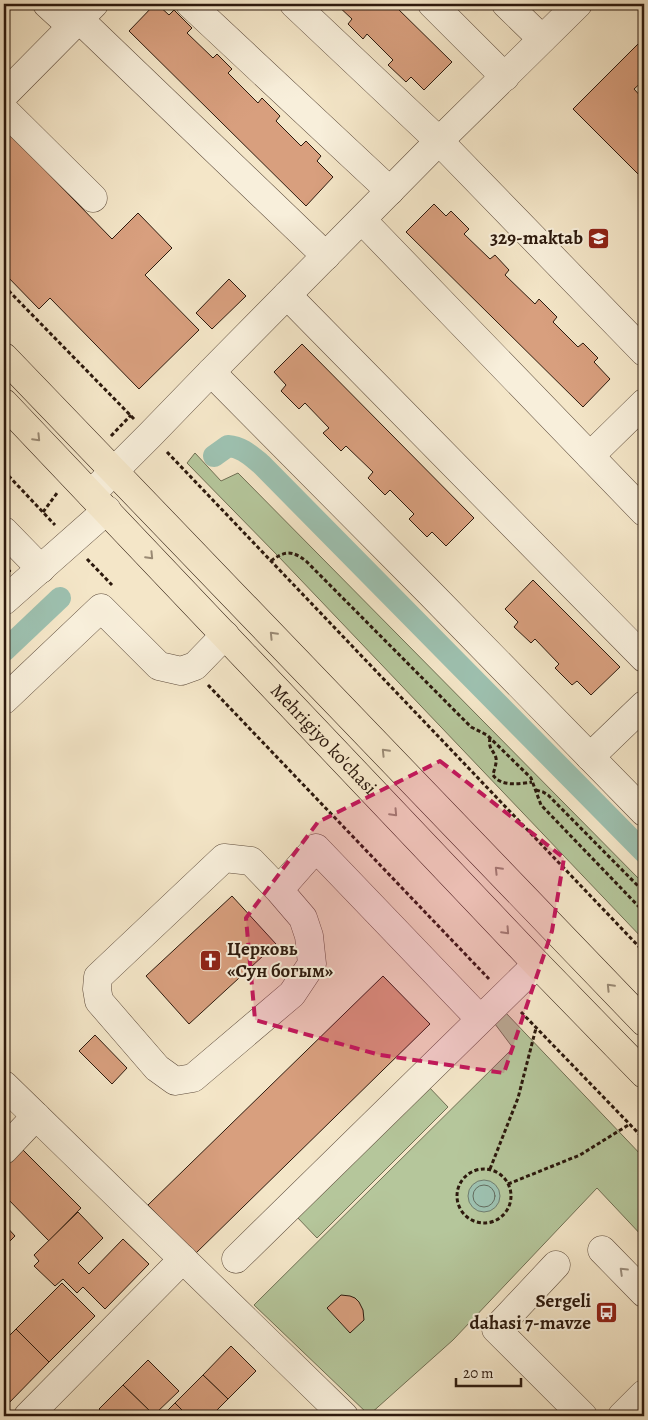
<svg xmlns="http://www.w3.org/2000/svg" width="648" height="1420" font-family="Alegreya,serif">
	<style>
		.green { fill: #b5c69b; stroke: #707054 }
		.water { fill: #9dc0af; stroke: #707d6e }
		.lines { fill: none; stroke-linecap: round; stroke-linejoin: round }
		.shore { stroke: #646c5e; stroke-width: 1 }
		.canal { stroke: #9dc0af; stroke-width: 22 }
		.building { fill: #d89f7e; stroke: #2c190d }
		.minor-casing { stroke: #5e4c3c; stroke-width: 29 }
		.major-casing { stroke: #2c190d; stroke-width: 29 }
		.path { stroke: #2c190d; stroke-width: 3; stroke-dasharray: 4 2.5; stroke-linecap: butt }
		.minor { stroke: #f8efdb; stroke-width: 28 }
		.major { stroke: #f4e6c8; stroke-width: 28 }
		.oneway { stroke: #9a8a74 }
		.oneway2 { stroke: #9c8f7e }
		.marked { fill: #c2185b; fill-opacity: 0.2; stroke: #c2185b; stroke-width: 4; stroke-dasharray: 10 6; stroke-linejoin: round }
		.labels { text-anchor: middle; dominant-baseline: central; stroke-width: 4; stroke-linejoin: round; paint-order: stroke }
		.poi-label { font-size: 19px; font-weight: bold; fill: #2c190d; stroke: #f8efdb; text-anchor: end }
		.street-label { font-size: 19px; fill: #2c190d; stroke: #f8efdb }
	</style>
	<rect width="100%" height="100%" fill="#f4e6c8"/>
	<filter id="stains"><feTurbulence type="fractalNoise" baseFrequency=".004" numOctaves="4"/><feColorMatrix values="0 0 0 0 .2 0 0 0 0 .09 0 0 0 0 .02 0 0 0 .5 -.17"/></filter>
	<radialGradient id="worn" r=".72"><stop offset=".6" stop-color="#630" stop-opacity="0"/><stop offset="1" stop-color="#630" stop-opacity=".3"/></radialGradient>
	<g class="green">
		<polygon points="195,453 221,481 238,473 644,884 644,940 278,556 187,463"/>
		<polygon points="506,1013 644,1158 644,1238 597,1188 453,1340 369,1415 254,1305 513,1048 495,1024"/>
		<polygon points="427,1085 448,1107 317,1238 296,1216"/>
	</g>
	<circle class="water" cx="484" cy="1196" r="16"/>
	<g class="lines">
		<circle class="shore" cx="484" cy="1196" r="11"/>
		<g class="canal">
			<path d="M214 456 228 446C242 447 251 456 261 464L644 852"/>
			<polyline points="4,651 60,598"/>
		</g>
	</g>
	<g class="building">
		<polygon points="155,4 157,4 169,15 174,10 192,28 187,33 213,58 217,54 232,69 228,73 258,103 262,98 280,116 276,121 301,146 306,141 321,156 317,161 333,177 306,206 129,31"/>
		<polygon points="336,4 393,4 452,62 424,90 411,77 406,82 388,65 393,60 367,34 363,39 348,24 352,19"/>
		<polygon points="644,38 644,80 634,89 644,100 644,180 573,109"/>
		<polygon points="7,131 112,239 138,213 172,248 145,275 199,330 139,389 50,298 39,309 4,273 4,134"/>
		<polygon points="434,204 446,216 451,211 469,229 464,234 490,259 495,255 509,270 505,275 535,304 539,299 557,317 553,322 578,347 583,343 598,358 594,362 610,379 583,407 406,232"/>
		<polygon points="229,279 246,296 212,329 196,313"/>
		<polygon points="302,344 474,518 446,546 432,532 427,537 409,519 414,514 390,490 385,495 368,478 373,472 346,446 341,451 323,433 329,428 305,403 299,409 281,391 286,385 274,372"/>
		<polygon points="4,563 11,571 4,578"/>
		<polygon points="533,580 620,667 591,695 577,681 572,685 555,668 559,664 535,639 531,643 514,627 518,622 505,609"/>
		<polygon points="232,896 276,944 189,1024 146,976"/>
		<polygon points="383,976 430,1024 195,1254 148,1205"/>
		<polygon points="95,1035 127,1068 112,1084 79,1051"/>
		<polygon points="23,1150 81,1208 49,1241 4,1195 4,1169"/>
		<polygon points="78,1212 103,1238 78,1263 89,1274 123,1239 149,1264 105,1309 83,1287 77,1293 63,1279 55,1286 34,1266 39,1261 34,1255"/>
		<polygon points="4,1224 15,1236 4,1247"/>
		<polygon points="62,1283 95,1316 49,1362 16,1329"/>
		<polygon points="341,1295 350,1296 355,1298 359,1302 363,1310 364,1320 350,1333 327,1308"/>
		<polygon points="16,1329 49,1362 4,1408 4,1341"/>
		<polygon points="231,1346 256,1371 228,1399 203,1375"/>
		<polygon points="148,1360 179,1391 154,1415 123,1385"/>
		<polygon points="203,1375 228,1399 211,1416 188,1416 175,1403"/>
		<polygon points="123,1385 154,1415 153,1416 106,1416 99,1409"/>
		<polygon points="175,1403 188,1416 162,1416"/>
	</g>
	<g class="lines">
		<defs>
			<g id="minor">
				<polyline points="47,4 71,26"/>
				<polyline points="190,4 390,191"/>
				<polyline points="294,4 439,141 644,352"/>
				<polyline points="432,4 505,77"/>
				<polyline points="506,4 542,39"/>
				<polyline points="79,19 326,256"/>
				<polyline points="4,95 94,4"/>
				<polyline points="4,110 93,198"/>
				<polyline points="362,220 644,512"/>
				<polyline points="287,295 644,658"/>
				<polyline points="211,372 428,591 644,812"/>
				<polyline points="590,456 644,403"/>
				<polyline points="91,494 150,435 211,372 439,141 578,4"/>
				<polyline points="4,531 41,569"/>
				<polyline points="4,601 107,510"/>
				<polyline points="4,700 101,608 159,666 181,671 195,666 225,635"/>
				<polyline points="590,757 644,705"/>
				<polyline points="279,890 251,861 224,858 98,977 97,989 99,1001 157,1068 175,1081 193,1078 292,994 312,964 309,936 303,918 279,890 316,848 480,1019"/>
				<polyline points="4,1085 344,1416"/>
				<polyline points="4,1150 36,1116"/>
				<polyline points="602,1250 644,1293"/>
				<polyline points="236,1259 537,964"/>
				<polyline points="556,1265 496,1329 583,1416"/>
				<polyline points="28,1416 183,1259"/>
				<polyline points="622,1416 644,1394"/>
			</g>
			<g id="major">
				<polyline points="4,357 644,1022"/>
				<path id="s1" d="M4 403 537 964 644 1074"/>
			</g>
		</defs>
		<use href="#minor" class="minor-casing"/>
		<use href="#major" class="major-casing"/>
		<g class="path">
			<polyline points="641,4 644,7"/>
			<polyline points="4,286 134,419"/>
			<polyline points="111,436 131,415"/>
			<polyline points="167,452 644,952"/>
			<polyline points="4,471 55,525"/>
			<polyline points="43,512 57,493"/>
			<polyline points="87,559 112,585"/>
			<path d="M271 561C284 551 292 550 306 561L471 727 487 735 531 778 541 805 644 912"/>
			<polyline points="208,685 489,979"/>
			<path d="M490 738C488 749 493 749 496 758 497 763 494 770 493 775 501 787 520 784 532 782"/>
			<polyline points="536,790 543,792 548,795 644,892"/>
			<polyline points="644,912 639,923 644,932"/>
			<polyline points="521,1012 644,1139"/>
			<circle cx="484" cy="1196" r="27"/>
			<polyline points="490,1169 518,1098 536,1028"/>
			<polyline points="508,1184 580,1155 630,1124"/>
		</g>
		<use href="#minor" class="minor"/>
		<use href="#major" class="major"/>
	</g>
	<defs><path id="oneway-chevron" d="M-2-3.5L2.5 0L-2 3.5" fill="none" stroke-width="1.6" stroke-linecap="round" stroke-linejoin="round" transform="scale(1.25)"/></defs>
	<g class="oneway">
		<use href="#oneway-chevron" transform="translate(37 438) rotate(46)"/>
		<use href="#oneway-chevron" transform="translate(150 556) rotate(46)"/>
		<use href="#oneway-chevron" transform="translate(273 635) rotate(-134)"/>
		<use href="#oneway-chevron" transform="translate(385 752) rotate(-134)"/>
		<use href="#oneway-chevron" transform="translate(394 813) rotate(47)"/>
		<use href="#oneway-chevron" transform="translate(498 870) rotate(-134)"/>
		<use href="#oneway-chevron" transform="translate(506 931) rotate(47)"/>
		<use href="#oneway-chevron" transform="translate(610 987) rotate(-134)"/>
	</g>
	<use class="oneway2" href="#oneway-chevron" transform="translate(623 1271) rotate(-136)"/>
	<path class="marked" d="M440 761 564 858 552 931 504 1073 380 1055 255 1020 246 918 318 822Z"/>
	<defs>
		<symbol id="school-square" viewBox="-11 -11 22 22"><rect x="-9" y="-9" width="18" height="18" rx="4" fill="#8f2418" stroke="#f8efdb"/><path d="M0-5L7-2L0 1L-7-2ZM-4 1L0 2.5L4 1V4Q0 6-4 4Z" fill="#fff"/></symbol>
		<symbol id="church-square" viewBox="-11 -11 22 22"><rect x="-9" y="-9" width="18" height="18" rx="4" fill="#8f2418" stroke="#f8efdb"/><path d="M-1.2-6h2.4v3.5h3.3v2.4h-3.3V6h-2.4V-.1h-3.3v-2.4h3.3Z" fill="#fff"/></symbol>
		<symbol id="bus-square" viewBox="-11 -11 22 22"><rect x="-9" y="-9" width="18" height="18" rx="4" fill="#8f2418" stroke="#f8efdb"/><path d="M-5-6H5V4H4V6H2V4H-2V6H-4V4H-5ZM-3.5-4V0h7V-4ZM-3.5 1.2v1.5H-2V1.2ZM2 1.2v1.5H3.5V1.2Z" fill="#fff"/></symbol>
	</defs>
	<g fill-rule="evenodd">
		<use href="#school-square" x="586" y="226" width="25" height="25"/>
		<use href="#church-square" x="198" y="948" width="25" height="25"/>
		<use href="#bus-square" x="594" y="1300" width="25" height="25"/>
	</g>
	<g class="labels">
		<g class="poi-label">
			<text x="583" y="238">329-maktab</text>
			<text x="227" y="949" text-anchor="start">Церковь<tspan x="227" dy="22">«Сун богым»</tspan></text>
			<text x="591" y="1301">Sergeli<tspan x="591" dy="22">dahasi 7-mavze</tspan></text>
		</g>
		<g class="street-label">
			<text stroke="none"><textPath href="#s1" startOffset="464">Mehrigiyo ko'chasi</textPath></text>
		</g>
	</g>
	<rect width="648" height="1420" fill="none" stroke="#f4e6c8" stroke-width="20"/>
	<rect x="5" y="5" width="638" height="1410" fill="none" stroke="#2c190d" stroke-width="2.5"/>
	<rect x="10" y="10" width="628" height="1400" fill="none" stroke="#2c190d"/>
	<path d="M456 1378v8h65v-8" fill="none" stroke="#2c190d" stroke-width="2.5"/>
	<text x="463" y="1378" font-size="15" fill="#2c190d" stroke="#f8efdb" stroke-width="4" paint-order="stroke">20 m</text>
	<rect width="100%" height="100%" filter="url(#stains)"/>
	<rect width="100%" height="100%" fill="url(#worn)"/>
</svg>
